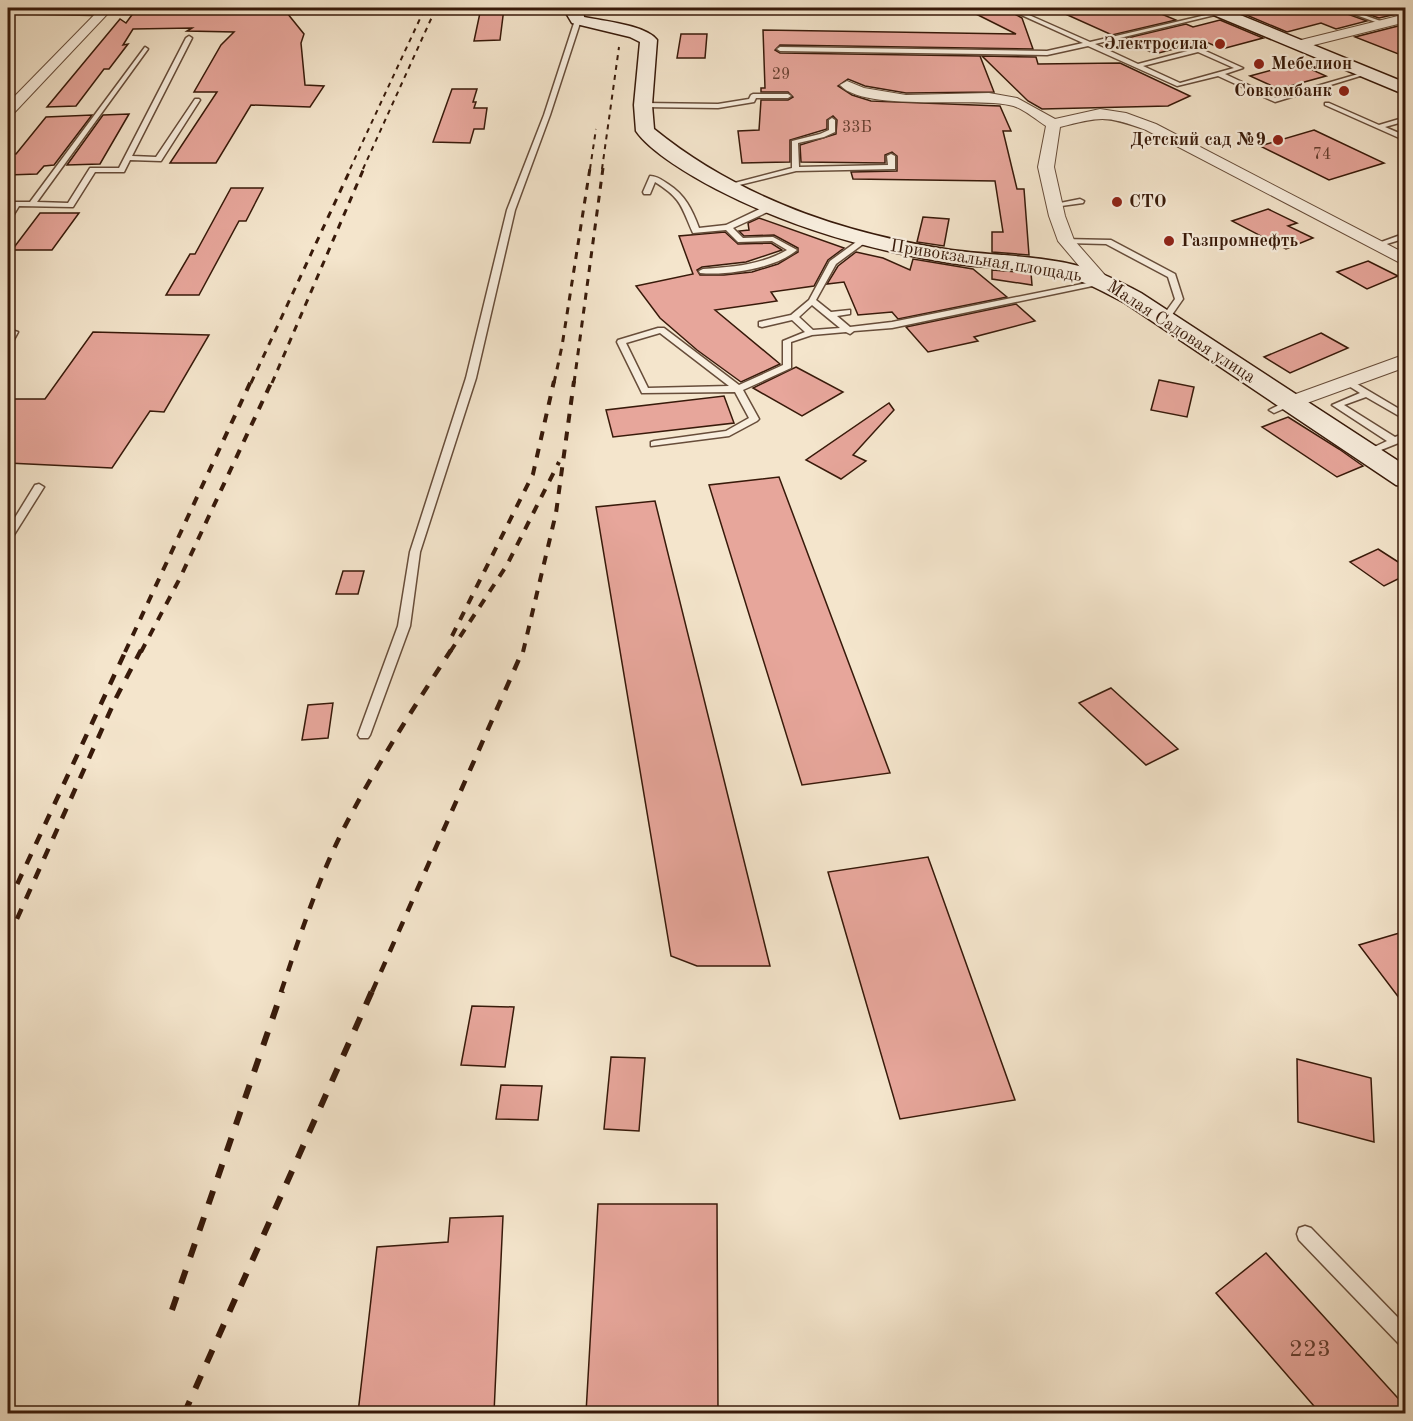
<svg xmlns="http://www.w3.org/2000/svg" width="1413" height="1421" font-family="'Old Standard TT',serif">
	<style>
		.building { fill: #e7a69b; stroke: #381a0a; stroke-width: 1.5 }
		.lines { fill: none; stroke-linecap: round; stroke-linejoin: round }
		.lane-casing { stroke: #674d3a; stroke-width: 3 }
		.street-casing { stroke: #674d3a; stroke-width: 2 }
		.secondary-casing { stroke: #381a0a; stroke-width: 3 }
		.lane { fill: #f8eede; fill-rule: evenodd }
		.street { fill: #f8eede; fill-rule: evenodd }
		.secondary { fill: #f8eede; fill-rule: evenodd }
		.rail-far4 { stroke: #381a0a; stroke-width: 2; stroke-dasharray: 5 5; stroke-linecap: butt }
		.rail-far3 { stroke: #381a0a; stroke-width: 3; stroke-dasharray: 7 7; stroke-linecap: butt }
		.rail-far2 { stroke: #381a0a; stroke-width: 4; stroke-dasharray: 9 9; stroke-linecap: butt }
		.rail-far1 { stroke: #381a0a; stroke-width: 4.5; stroke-dasharray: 11 11; stroke-linecap: butt }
		.rail { stroke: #381a0a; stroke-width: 6; stroke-dasharray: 14 14; stroke-linecap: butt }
		.poi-dot { fill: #8f2418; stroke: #f8eede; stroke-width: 2 }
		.labels { text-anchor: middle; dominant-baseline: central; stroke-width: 4.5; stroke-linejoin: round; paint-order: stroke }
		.far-number-label { font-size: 16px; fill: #643d2e }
		.far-poi-label { font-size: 18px; font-weight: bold; fill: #381a0a; stroke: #f8eede; text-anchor: end }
		.far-street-label { font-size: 18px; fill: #381a0a; stroke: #f8eede }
		.near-number-label { font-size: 24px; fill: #643d2e }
	</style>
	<rect width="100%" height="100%" fill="#f4e5cc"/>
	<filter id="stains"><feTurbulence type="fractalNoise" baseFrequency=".00333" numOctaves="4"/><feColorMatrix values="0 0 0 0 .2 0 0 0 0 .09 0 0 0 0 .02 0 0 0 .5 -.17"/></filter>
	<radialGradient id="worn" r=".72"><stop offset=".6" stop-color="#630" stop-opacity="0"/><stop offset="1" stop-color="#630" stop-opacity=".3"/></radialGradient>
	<g class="building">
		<polygon points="137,8 191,8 220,13 229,8 283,8 304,34 301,43 305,85 324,86 310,107 251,105 216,163 170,163 217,92 194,92 221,45 234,32 187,31 192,28 133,29 123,45 128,44 109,69 104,69 76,106 47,107 120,19 126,23"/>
		<polygon points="481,8 504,8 500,40 474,41"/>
		<polygon points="964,8 1004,8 1022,18 1033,49 780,45 775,50 780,53 980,56 994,92 906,93 865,86 848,79 838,86 852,95 871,101 1000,106 1011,131 1003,131 1017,189 1024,189 1029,255 992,252 992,232 1003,232 995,181 853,179 851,172 897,171 897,156 892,152 885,155 885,163 801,162 800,145 836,134 837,120 833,116 827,120 827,129 790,140 790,162 742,163 738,131 759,130 761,100 788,100 793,97 788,92 761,92 761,88 765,88 763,30 1016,34"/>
		<polygon points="1052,8 1147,8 1176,20 1112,35"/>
		<polygon points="1272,8 1335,8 1336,10 1367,21 1336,29 1321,23 1287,32 1244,14"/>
		<polygon points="1349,8 1406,8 1406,12 1379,18"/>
		<polygon points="1220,20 1263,38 1222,49 1204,41 1155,54 1123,39 1186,24 1193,27"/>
		<polygon points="1406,24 1406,57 1355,37"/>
		<polygon points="681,34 707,34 705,58 677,58"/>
		<polygon points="982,56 1036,57 1038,64 1120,63 1190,96 1168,106 1042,109 1028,101"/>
		<polygon points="1297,63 1326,76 1279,89 1250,76"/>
		<polygon points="452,89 477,89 473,102 476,102 474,108 487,108 484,129 474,129 470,143 433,142"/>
		<polygon points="129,114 100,164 67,165 103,115"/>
		<polygon points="92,115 54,165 44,166 37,174 8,175 8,154 16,154 46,117"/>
		<polygon points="1314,130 1384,163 1329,180 1260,146"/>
		<polygon points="231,188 263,188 246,221 239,221 199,295 166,295 190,254 195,254"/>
		<polygon points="1268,209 1297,223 1288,226 1313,238 1286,249 1232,221"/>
		<polygon points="40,213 79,213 52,250 12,250"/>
		<polygon points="923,217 949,219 944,246 917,242"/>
		<polygon points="759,218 844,248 828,260 814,286 771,292 777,301 715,310 780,364 741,382 697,350 660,318 636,286 693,274 679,236 725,232 738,244 771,243 782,250 746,262 702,267 697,270 700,275 724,275 752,272 778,264 798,252 798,248 774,235 744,236 739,231 749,230 748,223"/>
		<polygon points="856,252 883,258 910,270 913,259 973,269 1007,297 898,319 892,312 858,315 844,282 827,284 838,266"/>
		<polygon points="1368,261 1398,276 1367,289 1337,272"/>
		<polygon points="992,270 1031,273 1032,285 992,279"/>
		<polygon points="1016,304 1035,321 974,337 978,341 928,352 906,327"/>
		<polygon points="93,332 209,335 164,412 150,411 112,468 8,463 8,399 45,399"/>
		<polygon points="1321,333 1348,348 1290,373 1264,357"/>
		<polygon points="796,367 843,392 802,416 753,388"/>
		<polygon points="1159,380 1194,387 1187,417 1151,410"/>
		<polygon points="724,396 734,423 613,437 606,410"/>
		<polygon points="889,403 894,410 853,455 866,461 841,479 806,460"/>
		<polygon points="1288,417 1339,449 1363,466 1337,477 1262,427"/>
		<polygon points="779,477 890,773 802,785 709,485"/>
		<polygon points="655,501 770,966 697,966 671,956 596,507"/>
		<polygon points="1378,549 1406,567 1406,575 1384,586 1350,562"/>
		<polygon points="343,571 364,571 358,594 336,594"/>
		<polygon points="1111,688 1178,749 1146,765 1079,703"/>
		<polygon points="333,703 328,738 302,740 308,705"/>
		<polygon points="928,857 1015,1100 900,1119 828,872"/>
		<polygon points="1406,931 1406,1007 1359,945"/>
		<polygon points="472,1006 514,1007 505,1067 461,1065"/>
		<polygon points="611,1057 645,1058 639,1131 604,1129"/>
		<polygon points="1297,1059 1371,1078 1374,1142 1298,1122"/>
		<polygon points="501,1085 542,1086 538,1120 496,1119"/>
		<polygon points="598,1204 717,1204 718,1413 586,1413"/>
		<polygon points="503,1216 494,1413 358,1413 377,1247 448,1242 450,1218"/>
		<polygon points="1266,1253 1406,1407 1406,1413 1320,1413 1216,1293"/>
	</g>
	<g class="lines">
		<defs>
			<g id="lane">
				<path d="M1006 8H1013L1090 42 1223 11V13L1095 44 1138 64 1199 48 1243 68 1225 74 1276 98 1365 72 1370 73 1275 102 1218 76 1177 86 1088 46 1047 55 780 51 777 49 780 47 1047 51 1083 43ZM1198 52 1234 68 1180 83 1143 66Z"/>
				<polygon points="1337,8 1344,8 1386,23 1381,24"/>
				<polygon points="12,10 102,11 105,13 102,15 10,13"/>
				<polygon points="578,18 581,20 550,115 515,210 476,378 420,552 410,626 370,735 368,738 360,738 358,735 398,626 410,552 466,378 507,210 544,115 575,20"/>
				<polygon points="189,36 192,38 132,156 156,157 195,99 199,99 200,100 161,161 130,160 124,172 95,172 73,207 19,206 11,219 8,219 8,212 12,206 8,206 8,202 30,202 145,47 148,49 37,202 68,203 90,168 119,168 186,38"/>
				<polygon points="753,94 788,94 791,96 788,98 756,98 754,102 718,108 643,107 640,105 643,103 718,104 749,99 751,95"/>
				<polygon points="1325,103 1329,103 1379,125 1406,117 1406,121 1385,127 1406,136 1406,141 1325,105"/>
				<polygon points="832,118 835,120 835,132 824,137 798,143 799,167 888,165 887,156 891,154 895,156 895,169 796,171 727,188 723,186 792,168 792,141 820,134 829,130 829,120"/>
				<path d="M650 176C657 176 662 180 668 184 685 195 692 209 699 228L726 225 768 205H774V209L733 228 743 238 773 237 797 250C776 268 728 276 700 273L699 271 703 269C733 267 761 265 787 250L772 241 738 242 726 230 693 233C681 206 682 199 655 182L650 194H644L643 192Z"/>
				<polygon points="1080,199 1084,201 1083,203 1054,207 1050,205"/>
				<polygon points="1406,233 1406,238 1377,247 1373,245"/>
				<path d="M863 237 870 239 836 264 816 300 831 312 850 310V314L837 316 850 327 892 322 1102 280 1106 282 1102 284 892 328 854 331 850 334 846 332 812 335 791 342V368L743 390 759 419 757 421 729 436 651 446V442L654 441 726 431 749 418 735 392 642 393 617 342 618 340 658 328H664L739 385 783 365V341L805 332 792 320 762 327 759 326V322L791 315 809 300 830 261ZM812 305 840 328 813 330 799 317ZM660 333 729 386 648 388 626 343Z"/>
				<polygon points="1063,239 1111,240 1175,274 1183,299 1167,322 1161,322 1160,320 1175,299 1168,277 1106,244 1066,243 1063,243"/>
				<polygon points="8,329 18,332 11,345 8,346"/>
				<polygon points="1347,378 1406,413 1406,420 1366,397 1344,405 1395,437 1406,433 1406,440 1381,450 1377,460 1374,461 1369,458 1372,448 1387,441 1332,405 1360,393 1344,383 1342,381"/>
				<polygon points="1289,400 1292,401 1292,405 1274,413 1269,410"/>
				<polygon points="39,484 44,487 12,538 8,539 8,529 35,485"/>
				<polygon points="1305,1226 1311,1228 1406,1326 1406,1348 1400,1345 1299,1240 1297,1234 1299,1228"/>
			</g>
			<g id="street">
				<polygon points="101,8 113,8 13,114 8,115 8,103"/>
				<polygon points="1406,14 1406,22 1298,49 1292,45 1293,42"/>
				<path d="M847 81 864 88 906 95 989 93 1017 98 1055 119 1100 109 1126 113 1156 124 1406 254V266L1146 130C1105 115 1101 117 1060 127L1054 167 1065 216 1074 240 1111 282 1108 286H1096L1058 241 1049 216 1038 167 1046 126C1035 119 1022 107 1009 105 972 97 864 112 840 85Z"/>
				<polygon points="1406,354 1406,367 1296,407 1282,407 1279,403 1282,399"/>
			</g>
			<g id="secondary">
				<path d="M567 8H583L584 17C603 21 646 25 657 40L652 105 654 129C739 198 844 234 951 250 995 256 1040 255 1083 267 1103 273 1122 283 1141 293L1406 466V487L1396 485 1125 303C1106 293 1087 282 1067 277 1029 267 988 269 950 263 869 250 789 227 716 189 693 177 650 152 636 131L634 105 640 42 630 37 572 23 566 13Z"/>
				<polygon points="1202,8 1223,8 1406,83 1406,95 1204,11"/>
			</g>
		</defs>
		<use href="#lane" class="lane-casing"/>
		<use href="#street" class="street-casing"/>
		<use href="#secondary" class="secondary-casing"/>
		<use href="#lane" class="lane"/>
		<use href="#street" class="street"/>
		<use href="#secondary" class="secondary"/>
		<g class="rail-far4">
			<polyline points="350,169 425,8"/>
			<polyline points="363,169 436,8"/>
			<polyline points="590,169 596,129"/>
			<polyline points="602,169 619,47"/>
		</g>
		<g class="rail-far3">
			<polyline points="251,383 351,168"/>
			<polyline points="272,383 364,168"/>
			<polyline points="554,383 562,346 590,168"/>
			<polyline points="574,383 603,168"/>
		</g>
		<g class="rail-far2">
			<polyline points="452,636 533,474 554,381"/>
			<polyline points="125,652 251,381"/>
			<polyline points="141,652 180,578 272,381"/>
			<polyline points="450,652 507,565 559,462"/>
			<polyline points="523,652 556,513 574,381"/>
		</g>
		<g class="rail-far1">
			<polyline points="8,904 126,650"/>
			<polyline points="8,939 116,698 141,650"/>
			<path d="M281 992C300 936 318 879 345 826 376 766 414 707 451 650"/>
			<polyline points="372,992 523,650"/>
		</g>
		<g class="rail">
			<polyline points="172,1310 282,991"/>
			<polyline points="184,1414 372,991"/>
		</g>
	</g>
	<g class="poi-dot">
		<circle cx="1220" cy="44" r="6"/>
		<circle cx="1259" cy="64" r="6"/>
		<circle cx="1344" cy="91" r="6"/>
		<circle cx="1278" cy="140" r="6"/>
		<circle cx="1117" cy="202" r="6"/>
		<circle cx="1169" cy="241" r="6"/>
	</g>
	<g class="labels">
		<g class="far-number-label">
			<text x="781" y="75">29</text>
			<text x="857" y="128">33Б</text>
			<text x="1322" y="155">74</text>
		</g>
		<g class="far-poi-label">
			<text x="1208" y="44">Электросила</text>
			<text x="1271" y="64" text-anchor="start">Мебелион</text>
			<text x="1332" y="91">Совкомбанк</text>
			<text x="1266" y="140">Детский сад №9</text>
			<text x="1129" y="202" text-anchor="start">СТО</text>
			<text x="1181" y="241" text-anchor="start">Газпромнефть</text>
		</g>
		<g class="far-street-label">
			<text transform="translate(986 261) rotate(9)">Привокзальная площадь</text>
			<text transform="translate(1181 332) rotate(33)">Малая Садовая улица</text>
		</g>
		<g class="near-number-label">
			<text x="1310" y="1350">223</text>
		</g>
	</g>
	<rect width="1413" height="1421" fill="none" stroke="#f4e5cc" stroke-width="30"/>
	<rect x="9" y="9" width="1395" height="1403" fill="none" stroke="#381a0a" stroke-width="3"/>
	<rect x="15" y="15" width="1383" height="1391" fill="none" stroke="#381a0a" stroke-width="1.5"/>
	<rect width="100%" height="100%" filter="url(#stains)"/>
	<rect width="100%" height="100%" fill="url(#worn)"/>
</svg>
